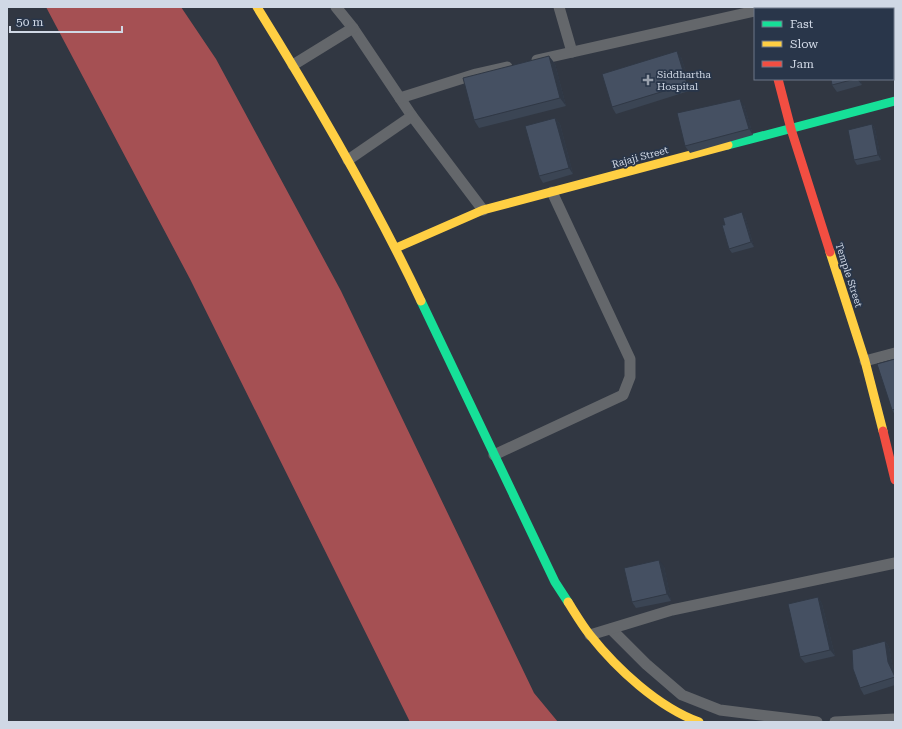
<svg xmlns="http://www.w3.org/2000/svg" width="902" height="729" font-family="'Roboto Serif',serif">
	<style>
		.water { fill: #a55053 }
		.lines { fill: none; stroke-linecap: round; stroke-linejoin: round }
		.street { stroke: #64676b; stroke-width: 11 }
		.fast { stroke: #16e098; stroke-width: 9 }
		.slow { stroke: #ffcf43; stroke-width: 9 }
		.jam { stroke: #f24e42; stroke-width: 9 }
		.wall { fill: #3b4554 }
		.shaded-wall { fill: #303845 }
		.building { fill: #455062; stroke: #303845 }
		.poi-dot { fill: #98a0ac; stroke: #29364a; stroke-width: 1.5 }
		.labels { text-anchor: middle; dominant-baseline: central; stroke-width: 3.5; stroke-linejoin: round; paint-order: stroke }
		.poi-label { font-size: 10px; fill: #d0d8e5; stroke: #29364a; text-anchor: start }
		.street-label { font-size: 10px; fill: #d0d8e5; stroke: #29364a }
	</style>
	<rect width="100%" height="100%" fill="#313742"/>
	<polygon class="water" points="46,7 181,7 216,59 341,291 534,693 558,722 410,722 190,279"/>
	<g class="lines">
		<g class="street">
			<polyline points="336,7 353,28 412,116 483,210"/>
			<polyline points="559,7 572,52"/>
			<polyline points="537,60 755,11"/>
			<polyline points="293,65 353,28"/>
			<polyline points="400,98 476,74 507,67"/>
			<polyline points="348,160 412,116"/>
			<polyline points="865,361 895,353"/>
			<polyline points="494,455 623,395 630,377 630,359 552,192"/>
			<polyline points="611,629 646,664 682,695 720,710 817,722"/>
			<polyline points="590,635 672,610 895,563"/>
			<polyline points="835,722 895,719"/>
		</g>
		<g class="fast">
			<polyline points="759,7 759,9"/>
			<polyline points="728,145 895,101"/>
			<polyline points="421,301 555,582 568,602"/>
		</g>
		<g class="slow">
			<path d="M257 7C316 102 373 199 421 301"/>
			<polyline points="396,248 483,210 728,145"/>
			<polyline points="830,252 865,361 883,431"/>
			<path d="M568 602C575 613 582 625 590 635 617 669 658 707 699 722"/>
		</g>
		<g class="jam">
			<polyline points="778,79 791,129 830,252"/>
			<polyline points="883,431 895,480"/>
		</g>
	</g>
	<g class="wall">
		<polygon points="549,56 555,64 566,106 479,128 474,120"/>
		<polygon points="681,57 692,90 616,114 612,107"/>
		<polygon points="831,79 860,79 862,85 837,92 832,85"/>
		<polygon points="744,105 753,135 690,153 685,146"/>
		<polygon points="555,118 560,124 573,174 543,183 539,176"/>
		<polygon points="872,124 875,129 881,160 857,165 854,160"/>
		<polygon points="745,217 754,247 732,253 729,249"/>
		<polygon points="895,359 895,415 892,410"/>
		<polygon points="664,566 671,601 636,608 632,602"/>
		<polygon points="818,597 822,604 835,656 805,663 800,657"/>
		<polygon points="885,641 889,647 893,669 895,674 895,685 864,695 860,688"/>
	</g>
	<g class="shaded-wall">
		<polygon points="677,51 681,57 692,90 687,84"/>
		<polygon points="549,56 555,64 566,106 560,98"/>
		<polygon points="857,79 860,79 862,85"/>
		<polygon points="740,99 744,105 753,135 749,129"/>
		<polygon points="555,118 560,124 573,174 569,168"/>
		<polygon points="872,124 875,129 881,160 878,155"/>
		<polygon points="742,212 745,217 754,247 751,242"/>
		<polygon points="659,560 664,566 671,601 667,594"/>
		<polygon points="818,597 822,604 835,656 830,650"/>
		<polygon points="885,641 889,647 893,669 895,674 895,677 888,662"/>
	</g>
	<g class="building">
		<polygon points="800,7 822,7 822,9 792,9"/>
		<polygon points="883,7 895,7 895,52 893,45 893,9 883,9"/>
		<polygon points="677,51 687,84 612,107 602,74"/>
		<polygon points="549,56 560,98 474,120 463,78"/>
		<polygon points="831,79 855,79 832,85"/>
		<polygon points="740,99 749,129 685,146 677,113"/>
		<polygon points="555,118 569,168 539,176 525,126"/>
		<polygon points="872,124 878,155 854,160 848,130"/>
		<polygon points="742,212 751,242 729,249 722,225 725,225 723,218"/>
		<polygon points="895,359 895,409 892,410 877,364"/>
		<polygon points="659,560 667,594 632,602 624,568"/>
		<polygon points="818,597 830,650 800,657 788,604"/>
		<polygon points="885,641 888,662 895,677 860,688 853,669 852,650"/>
	</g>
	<path class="poi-dot" d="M646 74h4v4h4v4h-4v4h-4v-4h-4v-4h4z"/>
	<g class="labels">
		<g class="poi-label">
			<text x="657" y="74">Siddhartha<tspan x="657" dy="12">Hospital</tspan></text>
		</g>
		<g class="street-label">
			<text transform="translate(640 157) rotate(-15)">Rajaji Street</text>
			<text transform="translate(849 275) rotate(72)">Temple Street</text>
		</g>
	</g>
	<rect width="902" height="729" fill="none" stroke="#d0d8e5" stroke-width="16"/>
	<rect x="754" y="8" width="140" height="72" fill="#29364a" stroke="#6c7788"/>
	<rect x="762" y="21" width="20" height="6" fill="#16e098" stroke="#6c7788"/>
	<text x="790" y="28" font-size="12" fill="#d0d8e5">Fast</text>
	<rect x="762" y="41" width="20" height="6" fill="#ffcf43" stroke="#6c7788"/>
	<text x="790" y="48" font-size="12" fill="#d0d8e5">Slow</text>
	<rect x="762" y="61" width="20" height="6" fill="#f24e42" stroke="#6c7788"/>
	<text x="790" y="68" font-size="12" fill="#d0d8e5">Jam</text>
	<path d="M10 26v6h112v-6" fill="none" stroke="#d0d8e5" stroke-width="2"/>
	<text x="16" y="26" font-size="12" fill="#d0d8e5" stroke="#29364a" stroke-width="3" paint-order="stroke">50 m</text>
</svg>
